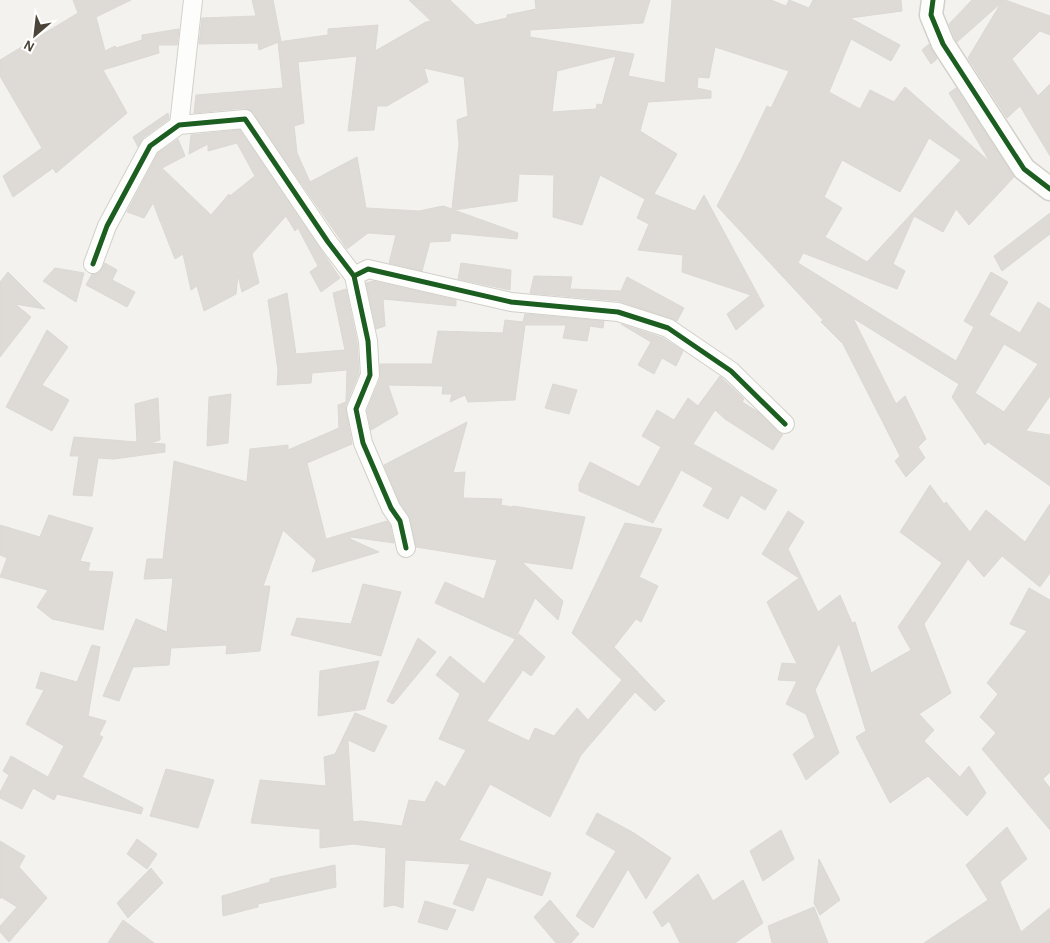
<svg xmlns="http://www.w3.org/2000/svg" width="1050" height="943" font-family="'Alegreya Sans',sans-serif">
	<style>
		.building { fill: #dedbd6; stroke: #dcd9d4; fill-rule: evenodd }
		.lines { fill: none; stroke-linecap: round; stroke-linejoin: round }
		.minor-casing { stroke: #d2d0cb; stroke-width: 20 }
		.tertiary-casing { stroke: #d2d0cb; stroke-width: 25 }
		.minor { stroke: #fdfdfc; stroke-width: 18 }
		.tertiary { stroke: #fdfdfc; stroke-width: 22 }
		.cycleway-casing { stroke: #fff; stroke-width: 8 }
		.cycleway { stroke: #1b5e20; stroke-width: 5 }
	</style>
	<rect width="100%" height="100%" fill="#f4f2ee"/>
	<g class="building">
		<polygon points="73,0 131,0 96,17 105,51 115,46 116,48 142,40 142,35 179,29 177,45 158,45 159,53 103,70 127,113 56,173 53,168 13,197 3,176 42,148 0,76 0,60 78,13"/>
		<polygon points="252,0 273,0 281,41 259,50 258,43 199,44 202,18 256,16"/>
		<path d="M409 0H450L476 25 507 18V15L536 9 535 0H650L643 23 530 30V37L634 54 628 76 665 83 672 0H771L786 6 789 0 809 8 813 0H901L902 11 850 18 900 45 891 61 851 39 829 92 860 109 870 90 894 102 905 87 990 162 949 93 956 88 1014 177 969 225 956 209 943 232 914 216 893 264 905 271 897 289 803 253 798 263 956 361 974 327 964 321 991 272 1008 282 989 315 1020 333 1038 302 1050 309V396L1026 431 1050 435V486L988 442 985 445 952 397 959 384 853 318 896 404 905 396 926 439 918 447 925 458 906 477 895 461 900 456 843 344 821 322 823 320 717 206 740 162 767 106 771 108 789 71 715 47 709 78 698 77 697 88 711 91V98L648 102 640 131 677 154 654 194 695 211 704 195 764 306 736 330 727 314 751 295 682 272 683 255 638 250 649 224 637 218 645 199 600 175 582 225 553 217 554 175 519 174 517 201 454 210 518 233 517 239 451 233 450 241 430 242 422 271 389 263 396 235 368 233 347 249 250 110 244 108 194 113 196 95 283 88 278 42 328 35V29L378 25 375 51 426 22 431 21ZM357 56 348 131 374 130 377 106H387L428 82 424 68 464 77 468 116 457 120 459 144 452 209 443 206 419 211 366 208 357 157 310 182 297 153 294 126 304 123 298 62ZM616 56 602 105 597 104 596 109 552 112 557 71ZM929 138 961 160 867 262 825 237 842 208 824 197 842 160 900 192ZM1004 344 1038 364 1004 412 975 393Z"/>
		<polygon points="972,0 1005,0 1050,16 1050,35 1040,31 1012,59 1038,96 1050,84 1050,156 1020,106 1007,118 968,58 1001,3 957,42 955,38 949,24"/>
		<polygon points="929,44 937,59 931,64 922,50"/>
		<polygon points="168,113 169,119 144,137 138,147 133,137"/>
		<polygon points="240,130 340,278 321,292 310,272 318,266 298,228 295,231 286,216 252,254 259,283 242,292 238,275 236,294 204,311 197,286 191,290 183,254 175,259 153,203 144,218 127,212 158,153 178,139 185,156 162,168 211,215 229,194 230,196 255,176 237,143 208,151 208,144 189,154 191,135"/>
		<polygon points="1050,213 1050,234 1002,271 994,256"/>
		<polygon points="105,263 117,270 112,280 135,292 127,307 86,285 92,274 100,272"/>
		<polygon points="461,263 511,270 510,290 458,279"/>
		<polygon points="55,268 84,273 76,302 43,281"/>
		<polygon points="8,272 45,309 15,304 31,317 0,357 0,282"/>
		<polygon points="534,276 572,277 570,289 621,291 627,277 684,308 677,321 619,301 530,293"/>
		<polygon points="373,281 456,300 456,306 383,299 385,326 376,329 366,283"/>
		<polygon points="346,289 357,342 359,373 346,405 346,411 352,444 307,463 326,539 387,521 390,525 394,543 351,537 350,539 379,552 312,572 316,560 283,530 263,586 270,586 260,651 226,654 227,645 171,648 169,665 133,667 119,701 103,696 136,619 167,632 173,578 144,579 147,559 163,559 174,461 247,482 250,449 288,445 288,450 339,428 338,405 346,402 347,370 312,373 311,383 277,385 278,370 268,300 287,293 296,354 345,350 333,293"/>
		<polygon points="525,314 604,321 603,328 590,326 587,341 563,338 566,325 525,325 515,400 468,402 465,395 450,402 452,394 442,394 443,386 388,385 398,414 371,430 367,410 380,379 380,364 432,364 438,331 503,333 505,320 523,322"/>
		<polygon points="621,324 663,338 683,351 676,366 662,358 654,374 638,365 651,342"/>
		<polygon points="47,330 68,347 42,385 69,400 52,431 6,407"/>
		<polygon points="720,376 744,399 742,402 758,412 778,432 783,434 773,450 725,419 715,410 693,444 777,490 765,510 741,495 728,519 703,506 713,488 681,470 653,523 579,491 579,484 590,462 639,487 661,447 642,436 657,410 674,420 688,398 698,406"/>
		<polygon points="553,384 577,390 569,414 545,408"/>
		<polygon points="231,394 228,443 207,446 209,397"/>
		<polygon points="158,398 160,440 150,443 165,444 165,452 114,459 98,458 92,496 73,495 79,456 70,456 74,437 137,442 135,404"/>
		<polygon points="467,422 453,473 465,472 463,498 502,499 501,505 512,507 513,506 585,517 572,569 522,562 563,601 558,620 535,598 515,639 435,603 445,582 484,599 497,560 416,547 410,518 400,503 384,465"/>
		<polygon points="930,485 944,504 946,502 970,532 986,510 1025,542 1050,504 1050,573 1040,587 1002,556 984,577 968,559 924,624 951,693 919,714 934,730 924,741 960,777 969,766 986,793 967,816 928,776 890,803 856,737 866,731 839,643 815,690 839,753 806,780 793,754 815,737 806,714 786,704 797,681 778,680 782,663 797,664 767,602 799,578 762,554 788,511 804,522 788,549 818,612 840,595 852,623 855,622 871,673 911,650 898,627 942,563 900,532"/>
		<polygon points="49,515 93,528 80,561 90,563 88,571 113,572 103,630 52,619 37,607 48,590 0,577 7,558 0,555 0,525 40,537"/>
		<polygon points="625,523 662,529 639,577 658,586 641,622 636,619 614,647 665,701 655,711 635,692 581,755 550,817 490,784 459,840 551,873 542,896 487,877 473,911 453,904 470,864 405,860 403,908 394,905 384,907 386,848 353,844 320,848 320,829 251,823 260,780 326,786 324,757 335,754 355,713 387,726 374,752 348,740 353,822 361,821 402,826 409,800 425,802 436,781 445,787 466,750 439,739 460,694 436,675 450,656 484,684 519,634 545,657 531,676 523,670 487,721 529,741 535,728 554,736 577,708 588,720 622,680 572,633"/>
		<polygon points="363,584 401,592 381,656 291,635 297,618 351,624"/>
		<polygon points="1029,588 1050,600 1050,772 1043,779 1050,788 1050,830 982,749 996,733 980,717 998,694 987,683 1027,631 1010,624"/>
		<polygon points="418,638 436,652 393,704 387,701"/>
		<polygon points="92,645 100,647 88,716 106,721 99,735 103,737 82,777 143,808 141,814 57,794 54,800 33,788 22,809 0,798 0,792 9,775 3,771 11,756 48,777 64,746 26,724 44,690 36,688 41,672 77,682"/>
		<polygon points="379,661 365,709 318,716 320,671"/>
		<polygon points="166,769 214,780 198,828 150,816"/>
		<polygon points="597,813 634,833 671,858 646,899 628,869 593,928 576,916 616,851 586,834"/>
		<polygon points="1007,827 1027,859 1000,882 1021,932 1050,908 1050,943 924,943 988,900 966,865"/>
		<polygon points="781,830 794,859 763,881 750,851"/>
		<polygon points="137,839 157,854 147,869 127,854"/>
		<polygon points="0,841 25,856 19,867 47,898 9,942 0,932 0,926 17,907 1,897 0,899"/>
		<polygon points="819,859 840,900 820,915 814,903"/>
		<polygon points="335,865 336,887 258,904 258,907 223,916 222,896 270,882 270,879"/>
		<polygon points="151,868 163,883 128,918 117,903"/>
		<polygon points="698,874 713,901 743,880 763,923 735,943 680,943 669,921 662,927 653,912"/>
		<polygon points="550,900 579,934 571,943 556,943 534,917"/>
		<polygon points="425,901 456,910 447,930 418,922"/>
		<polygon points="814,907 828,943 772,943 768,926"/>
		<polygon points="123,920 154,943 108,943"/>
	</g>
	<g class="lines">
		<defs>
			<g id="minor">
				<polyline points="179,125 193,0"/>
				<polyline points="93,264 107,226 150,146 179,125 245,119 328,242 354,276 368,341 370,375 356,409 363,443 391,508 400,521 406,548"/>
				<polyline points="354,276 368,269 511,302 618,312 668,328 731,371 785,424"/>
			</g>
			<polyline id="tertiary" points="933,0 931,15 943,44 1024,169 1050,189"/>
		</defs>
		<use href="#minor" class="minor-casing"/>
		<use href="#tertiary" class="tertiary-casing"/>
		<use href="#minor" class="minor"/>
		<use href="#tertiary" class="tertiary"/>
		<defs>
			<g id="cycleway">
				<polyline points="933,0 931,15 943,44 1024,169 1050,189"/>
				<polyline points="93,264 107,226 150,146 179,125 245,119 328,242 354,276 368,341 370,375 356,409 363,443 391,508 400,521 406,548"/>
				<polyline points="354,276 368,269 511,302 618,312 668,328 731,371 785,424"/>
			</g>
		</defs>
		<use href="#cycleway" class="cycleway-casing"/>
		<use href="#cycleway" class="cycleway"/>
	</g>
	<g transform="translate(35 35) rotate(208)" stroke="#ffffff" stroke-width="4" paint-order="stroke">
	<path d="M0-4L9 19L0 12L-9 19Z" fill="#4b4439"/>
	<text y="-8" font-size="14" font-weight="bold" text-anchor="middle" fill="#4b4439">N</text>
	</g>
</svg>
